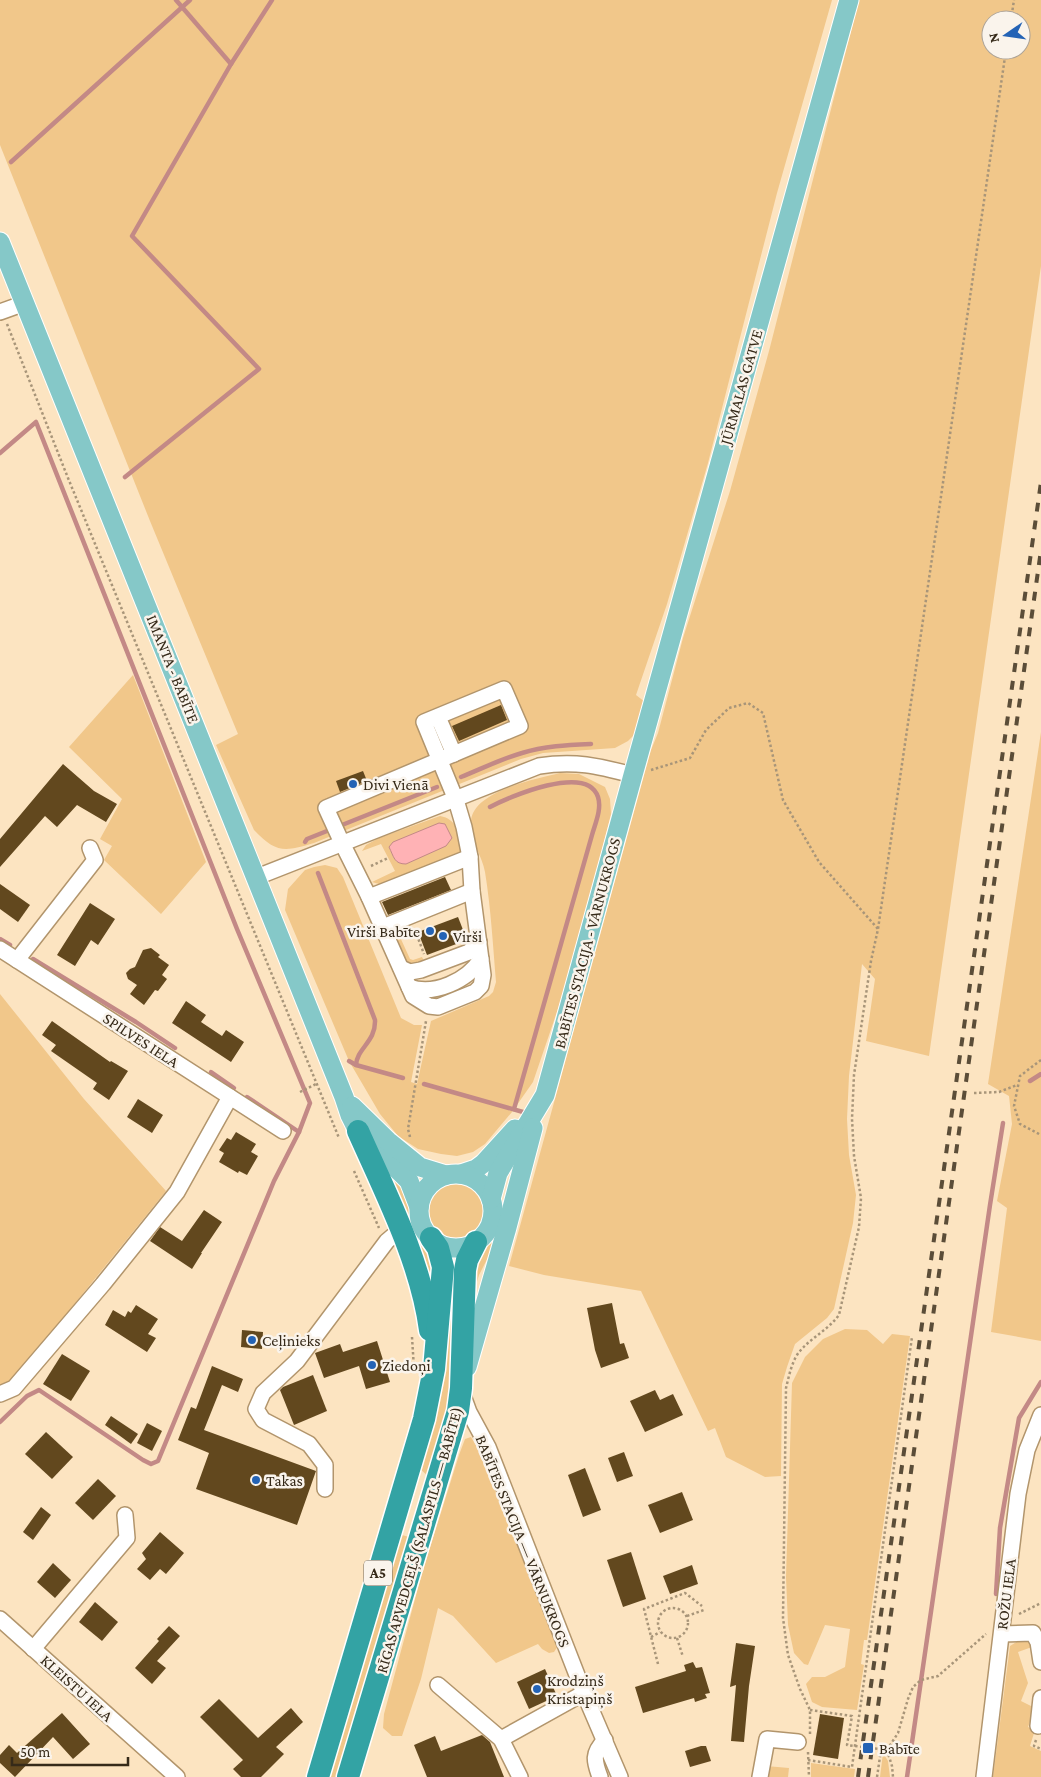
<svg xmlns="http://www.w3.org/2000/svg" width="1041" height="1777" font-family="'Crimson Pro',serif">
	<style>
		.green { fill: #f1c78a; fill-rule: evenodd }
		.water { fill: #ffb2b5; stroke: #c38986 }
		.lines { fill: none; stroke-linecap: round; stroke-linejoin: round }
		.stream { stroke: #c38986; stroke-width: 4.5 }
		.building { fill: #62481e }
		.minor-casing { stroke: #b2956c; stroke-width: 18 }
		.major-casing { stroke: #fff; stroke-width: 21 }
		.highway-casing { stroke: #fff; stroke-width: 25 }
		.path { stroke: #a89579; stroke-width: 2.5; stroke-dasharray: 2.5 2.5; stroke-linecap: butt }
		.minor { stroke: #fff; stroke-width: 15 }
		.major { stroke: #85c8c8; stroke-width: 19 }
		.highway { stroke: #33a3a4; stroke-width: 22 }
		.rail { stroke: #5b4d38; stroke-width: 4; stroke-dasharray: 9 9; stroke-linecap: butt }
		.poi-dot { fill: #2463b5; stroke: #faf4ec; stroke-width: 2 }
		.labels { text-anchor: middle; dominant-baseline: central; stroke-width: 5; stroke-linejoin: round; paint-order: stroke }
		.shield { fill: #faf4ec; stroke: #716758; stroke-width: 1 }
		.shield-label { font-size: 15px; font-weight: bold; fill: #362a19 }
		.street-label { font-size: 16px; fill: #362a19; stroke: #faf4ec }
		.poi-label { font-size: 16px; fill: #362a19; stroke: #faf4ec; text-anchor: start }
	</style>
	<rect width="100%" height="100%" fill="#fce4c1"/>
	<g class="green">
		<path d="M0 0H832L777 193 708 463 667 604 636 695 645 702 636 733 628 741 615 748 543 753 521 759 314 843C284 852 276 853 254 830L216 745 238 734 150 521 0 145Z"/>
		<path d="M859 0H1041V266L929 1056 866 1041 875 979 862 964 849 1076 847 1119 849 1155 856 1195 853 1223 834 1309 827 1318 795 1344 787 1367 782 1384 781 1476 765 1477 726 1457 715 1428 708 1431 641 1291 544 1275 509 1266 651 750 658 733 683 638 730 491 769 351ZM991 20H1021V50H991Z"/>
		<polygon points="133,675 206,862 161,914 104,860 112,846 100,839 122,799 69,747"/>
		<polygon points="1041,732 1041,1341 991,1332 1007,1208 997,1201 1012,1124 1009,1096 988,1084"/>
		<path d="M560 773 579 774 605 787 610 799 611 814 595 878 561 1000 533 1082 512 1112 485 1144 473 1152 457 1156 441 1154 418 1149 398 1136 380 1114 349 1061 285 910 288 889 305 870 314 867 325 865 337 868 343 877 401 1018 414 1025H422L411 1082 417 1084 431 1021 489 996 493 992 496 982C493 946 491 909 485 872 482 855 469 839 471 821 473 791 536 779 560 773Z"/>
		<path d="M440 816C457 819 459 833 462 848L459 854 389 883 379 884 372 882 395 871 381 844 362 851 366 845 379 838Z"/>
		<polygon points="400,937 410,959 413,960 422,957 424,961 411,964 406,962 396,938"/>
		<polygon points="0,994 84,1099 166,1191 0,1396"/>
		<polygon points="372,1154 405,1184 409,1203 409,1214 412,1230 433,1258 435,1301"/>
		<circle cx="457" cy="1211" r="31"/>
		<polygon points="495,1240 496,1242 479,1275 474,1292 475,1257"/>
		<polygon points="453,1260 457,1261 450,1390 444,1425 428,1476 420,1469"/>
		<polygon points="845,1329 867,1330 883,1344 892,1334 910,1336 867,1640 864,1640 861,1664 864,1665 857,1710 822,1707 812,1702 806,1684 812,1677 825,1677 845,1667 850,1629 825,1625 808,1665 804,1664 794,1653 788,1625 786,1577 792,1383 805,1357 823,1339"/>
		<polygon points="471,1437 478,1449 558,1646 554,1652 549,1653 542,1649 538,1644 496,1663 453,1616 438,1608 421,1679 402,1736 392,1736 383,1728 384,1714 422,1573 459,1455 465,1439"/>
		<polygon points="402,1535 409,1537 338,1777 329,1777"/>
		<polygon points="1021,1639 1025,1639 1032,1642 1032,1647 1018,1652 1028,1683 1021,1701 1035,1708 1028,1727 1035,1730 1030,1746 1041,1751 1041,1777 993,1777 1010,1646"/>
		<polygon points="883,1753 888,1761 890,1777 880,1777"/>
		<polygon points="811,1763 855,1769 854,1777 811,1777"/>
		<polygon points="766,1766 789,1768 788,1777 764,1777"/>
	</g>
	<path class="water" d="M439 823 445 824 452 838 446 846 406 864C394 864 394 857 389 847L393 842Z"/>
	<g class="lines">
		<g class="stream">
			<polyline points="176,0 231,64"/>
			<polyline points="11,162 190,0"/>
			<polyline points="0,453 36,422 237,929 310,1103 299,1132 274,1181 158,1461 151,1464 143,1460 39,1390 27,1396 0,1422"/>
			<polyline points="125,477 259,369 132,236 231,64 272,0"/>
			<path d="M461 777C481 769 501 759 522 753 544 746 568 745 591 744"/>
			<path d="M490 807C509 797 587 763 598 797 602 809 595 824 592 835L514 1109"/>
			<polyline points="305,842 307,839 437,787"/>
			<path d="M318 873 375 1020C376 1042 357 1048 356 1065"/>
			<polyline points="0,939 10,945"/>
			<polyline points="33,959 136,1022 175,1048"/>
			<polyline points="349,1061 356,1065 403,1078"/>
			<polyline points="211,1072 234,1088"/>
			<polyline points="1030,1081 1041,1074"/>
			<polyline points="424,1084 523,1112"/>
			<polyline points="247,1097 299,1132"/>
			<polyline points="996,1594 1000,1528 1019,1418 1041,1382"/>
			<polyline points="907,1777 990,1205 1003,1123"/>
		</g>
	</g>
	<g class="building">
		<polygon points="501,705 507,720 459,741 452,726"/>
		<polygon points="63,764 94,791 117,804 106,822 77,805 57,827 45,816 0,867 0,839"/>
		<polygon points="363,771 367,781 340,792 336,781"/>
		<polygon points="445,877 451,890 388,915 382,902"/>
		<polygon points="0,884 30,905 18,922 0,909"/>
		<polygon points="90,903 115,919 98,945 91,940 75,966 57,955"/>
		<polygon points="458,917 467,940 427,955 418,932"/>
		<polygon points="151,948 160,955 158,957 169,965 162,975 167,979 158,991 155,990 144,1005 130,994 137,985 128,979 126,973 130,969 135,967 143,950"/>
		<polygon points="186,1001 206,1015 201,1022 222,1036 226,1030 244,1042 231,1062 172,1023"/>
		<polygon points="52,1021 110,1062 111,1061 128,1071 109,1100 93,1089 97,1083 51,1051 56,1045 42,1035"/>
		<polygon points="138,1099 163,1115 152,1133 127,1117"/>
		<polygon points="236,1132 256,1144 251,1152 258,1156 247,1175 239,1171 238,1173 219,1162 224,1153 219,1150 227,1138 231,1140"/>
		<polygon points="204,1210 222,1222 201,1253 202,1253 192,1269 150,1241 160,1227 182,1241"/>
		<polygon points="612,1303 620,1344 624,1343 629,1358 601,1368 595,1350 587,1308"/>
		<polygon points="136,1305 158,1319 148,1334 156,1338 147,1352 105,1325 113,1310 125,1317 128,1311 131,1313"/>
		<polygon points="242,1330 263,1332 262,1349 241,1347"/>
		<polygon points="377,1341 390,1382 366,1389 359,1366 324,1378 315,1353 340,1344 343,1352"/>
		<polygon points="62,1354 90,1371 71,1401 43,1384"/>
		<polygon points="212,1366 243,1379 238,1392 222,1385 204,1430 316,1471 297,1525 196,1489 209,1453 178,1440 191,1407 196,1409"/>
		<polygon points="313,1375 327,1411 294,1425 280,1390 283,1387"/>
		<polygon points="655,1390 660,1400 673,1394 683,1415 645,1432 630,1401"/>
		<polygon points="111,1416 138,1434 131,1444 105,1425"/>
		<polygon points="147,1423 162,1431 152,1451 137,1443"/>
		<polygon points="46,1432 73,1457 52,1479 25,1454"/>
		<polygon points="624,1452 633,1476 617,1482 608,1458"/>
		<polygon points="585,1468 601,1510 583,1517 568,1475"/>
		<polygon points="98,1479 116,1496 93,1520 75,1503"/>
		<polygon points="682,1492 693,1520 660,1533 648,1505"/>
		<polygon points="41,1507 51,1515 33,1540 23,1532"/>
		<polygon points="160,1532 184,1553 166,1574 160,1569 150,1580 137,1569 146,1559 142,1553"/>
		<polygon points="631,1552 646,1599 623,1607 607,1560"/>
		<polygon points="53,1563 71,1580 55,1598 37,1582"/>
		<polygon points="692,1565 698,1584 670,1594 663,1576"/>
		<polygon points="95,1602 118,1622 102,1641 79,1622"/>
		<polygon points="169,1626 180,1636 157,1661 166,1668 152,1684 135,1668 159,1641 157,1639"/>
		<polygon points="736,1643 755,1646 749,1686 744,1742 731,1741 736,1685 730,1687"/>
		<polygon points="693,1662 696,1668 702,1667 710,1693 705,1694 707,1698 695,1702 694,1698 643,1713 635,1687 686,1671 684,1665"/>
		<polygon points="545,1669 557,1696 529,1709 517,1682"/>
		<polygon points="219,1699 258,1738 291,1708 303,1722 276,1747 284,1754 261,1777 241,1777 233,1769 243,1760 200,1717"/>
		<polygon points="62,1713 90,1744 73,1759 53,1737 15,1777 0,1763 0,1755 9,1745 17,1753"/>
		<polygon points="820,1714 844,1718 838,1759 813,1755"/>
		<polygon points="482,1735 490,1742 504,1777 427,1777 414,1745 435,1736 441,1751"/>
		<polygon points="701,1746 706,1746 711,1761 690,1767 685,1751"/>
	</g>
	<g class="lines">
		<defs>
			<g id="minor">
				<polyline points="0,312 25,303"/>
				<polyline points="438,717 454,754"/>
				<polyline points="342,843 369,897 413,996 429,1006 438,1007 475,992 481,986 483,975 472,891 470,857 464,827 456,800 424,722 504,689 520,726 326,808 342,843"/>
				<path d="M257 877 539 766C575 760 598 766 633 775"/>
				<polyline points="369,897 470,857"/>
				<polyline points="383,927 472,891"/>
				<polyline points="0,949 283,1131"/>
				<polyline points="17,960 95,860 90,848"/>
				<polyline points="401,968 410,972 421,970 469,952 479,942"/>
				<path d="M409 987C434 996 467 981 481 959"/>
				<polyline points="462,1393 469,1412 488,1447 584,1693 620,1777"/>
				<polyline points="0,1394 14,1388 103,1284 177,1192 230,1097"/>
				<polyline points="325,1489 325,1465 309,1444 263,1420 256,1409 263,1393 297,1361 387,1241 400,1230"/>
				<polyline points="0,1619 177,1777"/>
				<polyline points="1002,1634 1033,1633 1038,1642 1041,1662"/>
				<polyline points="33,1649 127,1538 125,1515"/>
				<polyline points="438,1685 501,1739 520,1777"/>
				<polyline points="1038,1726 1041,1698"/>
				<polyline points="501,1739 584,1693"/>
				<path d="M600 1777C594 1761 592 1753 605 1740"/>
				<polyline points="760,1777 767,1739 798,1742"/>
				<polyline points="984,1777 1018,1494 1027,1450 1041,1415"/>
			</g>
			<g id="major">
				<polyline points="0,242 344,1097 350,1115 358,1131 409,1181 419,1207"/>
				<polyline points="352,1106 388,1141 420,1167 446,1175"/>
				<polyline points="461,1174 476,1169 484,1163 515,1129"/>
				<circle cx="456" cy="1211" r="37"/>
				<polyline points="491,1199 498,1173 545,1095 633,775 849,0"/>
				<polyline points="467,1367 506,1231 533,1128"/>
			</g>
			<g id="highway">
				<path d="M358 1131C386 1194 421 1262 430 1330"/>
				<polyline points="318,1777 424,1419 434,1369 443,1267 438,1248 431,1238"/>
				<polyline points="348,1777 458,1411 461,1388 465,1270 467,1260 476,1242"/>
			</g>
		</defs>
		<use href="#minor" class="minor-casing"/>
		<use href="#major" class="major-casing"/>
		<use href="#highway" class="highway-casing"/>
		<g class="path">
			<polyline points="1011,20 1014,0"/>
			<polyline points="7,324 68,478 339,1138"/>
			<polyline points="651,770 690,758 706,730 729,708 748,703 763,713 783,800 819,862 878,929"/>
			<polyline points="371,866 388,858"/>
			<polyline points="415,930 424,954"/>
			<polyline points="1041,1060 1020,1076 1014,1106 1020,1124 1041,1135"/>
			<polyline points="300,1092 316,1084"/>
			<polyline points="974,1093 999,1092 1017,1085"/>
			<polyline points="410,1137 408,1129 426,1021"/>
			<polyline points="354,1171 379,1228"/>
			<polyline points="412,1337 414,1369"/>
			<circle cx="673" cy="1623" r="15"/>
			<polyline points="1019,1614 1041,1603"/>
			<polyline points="687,1616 704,1610"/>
			<polyline points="651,1637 660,1632"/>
			<polyline points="677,1638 683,1657"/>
			<polyline points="658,1664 644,1609 685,1593 702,1606"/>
			<polyline points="810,1710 852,1716 847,1745 887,1750"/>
			<path d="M810 1734V1710L800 1689 788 1655 783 1618 786 1388C789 1376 792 1360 800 1351 812 1337 828 1330 839 1315L859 1227 861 1198 854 1156 852 1119 854 1075 871 961 878 929 1006 50"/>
			<polyline points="1036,1740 1034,1746 1041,1749"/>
			<polyline points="887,1750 898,1733 908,1699 913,1687 921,1680 938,1676 986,1634"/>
			<polyline points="887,1750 892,1766 893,1777"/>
			<polyline points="808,1752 809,1777"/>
			<polyline points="808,1760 852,1767 912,1337"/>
			<polyline points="877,1777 881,1750"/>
		</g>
		<use href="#minor" class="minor"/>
		<use href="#major" class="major"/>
		<use href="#highway" class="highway"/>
		<g class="rail">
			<polyline points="858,1777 1041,482"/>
			<polyline points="868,1777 1041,550"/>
		</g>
	</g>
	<g class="poi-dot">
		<circle cx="353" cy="784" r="5"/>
		<circle cx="430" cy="931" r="5"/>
		<circle cx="443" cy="936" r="5"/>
		<circle cx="252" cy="1340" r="5"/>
		<circle cx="372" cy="1365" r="5"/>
		<circle cx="256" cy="1480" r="5"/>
		<circle cx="537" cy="1689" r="5"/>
		<rect x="862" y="1742" width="12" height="12" rx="2.5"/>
	</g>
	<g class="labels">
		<rect class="shield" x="364" y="1560.5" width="28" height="25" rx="4"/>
		<g class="shield-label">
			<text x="378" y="1573">A5</text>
		</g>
		<g class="street-label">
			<text transform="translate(741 387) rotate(-74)">JŪRMALAS GATVE</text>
			<text transform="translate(173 669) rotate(68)">IMANTA - BABĪTE</text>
			<text transform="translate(587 943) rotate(-75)">BABĪTES STACIJA - VĀRNUKROGS</text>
			<text transform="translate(141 1040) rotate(33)">SPILVES IELA</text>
			<text transform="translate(419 1540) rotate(-74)">RĪGAS APVEDCEĻŠ (SALASPILS — BABĪTE)</text>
			<text transform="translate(523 1541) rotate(68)">BABĪTES STACIJA — VĀRNUKROGS</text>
			<text transform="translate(1006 1594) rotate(-83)">ROŽU IELA</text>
			<text transform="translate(77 1688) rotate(42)">KLEISTU IELA</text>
		</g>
		<g class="poi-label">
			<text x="363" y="784">Divi Vienā</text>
			<text x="420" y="931" text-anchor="end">Virši Babīte</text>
			<text x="453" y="936">Virši</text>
			<text x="262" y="1340">Ceļinieks</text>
			<text x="382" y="1365">Ziedoņi</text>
			<text x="266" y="1480">Takas</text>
			<text x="547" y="1680">Krodziņš<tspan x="547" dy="18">Kristapiņš</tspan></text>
			<text x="879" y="1748">Babīte</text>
		</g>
	</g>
	<g transform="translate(1006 35) rotate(257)"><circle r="24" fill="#faf4ec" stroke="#aca398"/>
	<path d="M0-4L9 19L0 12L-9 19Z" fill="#2463b5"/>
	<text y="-8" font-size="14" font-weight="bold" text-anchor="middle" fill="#362a19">N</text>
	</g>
	<path d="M12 1757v8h116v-8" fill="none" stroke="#362a19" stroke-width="2.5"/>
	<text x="20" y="1757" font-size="15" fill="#362a19" stroke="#faf4ec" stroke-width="4" paint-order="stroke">50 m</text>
</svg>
